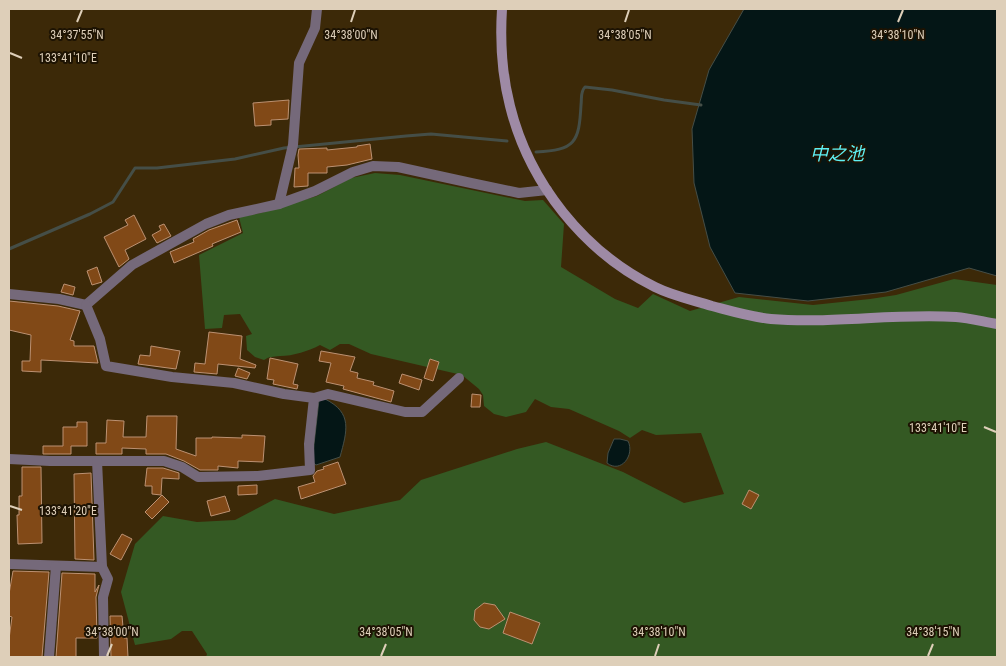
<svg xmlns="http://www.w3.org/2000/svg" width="1006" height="666" font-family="'Roboto Condensed','Noto Sans JP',sans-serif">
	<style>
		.green { fill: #345923 }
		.water { fill: #041616; stroke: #454e47 }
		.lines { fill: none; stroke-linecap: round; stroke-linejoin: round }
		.stream { stroke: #454e47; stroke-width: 3 }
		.building { fill: #814917; stroke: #bc9172 }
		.street { stroke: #75697a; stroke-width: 10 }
		.secondary { stroke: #9e8aa5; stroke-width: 10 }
		.ticks { fill: none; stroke: #decfb9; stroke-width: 2 }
		.labels { text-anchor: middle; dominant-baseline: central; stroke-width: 4; stroke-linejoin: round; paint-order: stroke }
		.water-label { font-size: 18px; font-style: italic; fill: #5ff0f3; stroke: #1d1303 }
		.ticks-label { font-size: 12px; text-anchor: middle; fill: #decfb9; stroke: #1d1303; stroke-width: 4; stroke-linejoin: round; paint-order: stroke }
	</style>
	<rect width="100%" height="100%" fill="#3c2908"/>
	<path class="green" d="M375 173 400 175 525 201 543 200 564 224 561 267 615 299 638 308 653 294 690 311 739 297 813 305 870 299 896 295 954 279 997 285V657H206L207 654 192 631H182L171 639 135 645 121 592 135 544 163 516 197 522 235 520 275 499 334 514 400 500 421 480 517 449 546 442 623 472 684 503 724 494 701 433 656 435 642 430 630 438 619 431 569 409 551 407 535 399 526 412 506 417 494 414 484 406 483 395 479 389 462 375 371 354 349 344H340L330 350 320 345C309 351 293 356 280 356 273 357 270 356 264 360L255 357 247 350 246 336 252 334 240 314 224 315 222 328 205 329 199 255 243 233 239 217 261 213 317 196 351 178Z"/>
	<g class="water">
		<polygon points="744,9 997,9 997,276 969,268 886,292 808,301 735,293 710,247 694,183 692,129 709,70"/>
		<path d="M325 399C353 413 347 431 340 457L316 465 312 462 319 400Z"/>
		<path d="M614 439H620L628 441C635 455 621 474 607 463L608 453Z"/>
	</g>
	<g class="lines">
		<g class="stream">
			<path d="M536 152C575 150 579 143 581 105 582 98 580 92 585 87L612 90 664 100 701 105"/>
			<polyline points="9,249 90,214 113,202 135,168 157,168 235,159 284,148 406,136 431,134 507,141"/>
		</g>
	</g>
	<g class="building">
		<polygon points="289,100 288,119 271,120 271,125 255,126 253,103"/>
		<polygon points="370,144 372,159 347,165 327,167 327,173 308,173 308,186 294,187 295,168 299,168 298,155 299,149 327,148 327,150 357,147 357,146"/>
		<polygon points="134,215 146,239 125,250 129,259 119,267 104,237 128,225 125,220"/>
		<polygon points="237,220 241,232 212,244 213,246 174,263 170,252 194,242 193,239 209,230"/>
		<polygon points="164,224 171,236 157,243 152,235 161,230 159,226"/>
		<polygon points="97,267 102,282 92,285 87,271"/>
		<polygon points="64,284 75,287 73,295 61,292"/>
		<polygon points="9,301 58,306 80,311 70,340 74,341 74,346 94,346 98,363 41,360 41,372 22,371 22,361 30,361 31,335 9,330"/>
		<polygon points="209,332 242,336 240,359 256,365 255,368 218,364 217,374 194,372 195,363 205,364"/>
		<polygon points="151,346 180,351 176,369 138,364 140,355 150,356"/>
		<polygon points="321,351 355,357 350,371 358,373 357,378 374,382 373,385 394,391 391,402 343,389 344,386 326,382 331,363 319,361"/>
		<polygon points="270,358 298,364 293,384 298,385 297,389 273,384 274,380 267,379"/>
		<polygon points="430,359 439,362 433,381 424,378"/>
		<polygon points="238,368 250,373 247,379 235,376"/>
		<polygon points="402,374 422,380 419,390 399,383"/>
		<polygon points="472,394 481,395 480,407 471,407"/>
		<polygon points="147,416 177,416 176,449 196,456 196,438 212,438 212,437 242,438 242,435 265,436 263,462 238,461 238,468 218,466 218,470 200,470 184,461 166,454 146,454 146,449 122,448 122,454 96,454 96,443 106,443 107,420 124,421 123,437 146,437"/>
		<polygon points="77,422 87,422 87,446 71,446 71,454 43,454 43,446 63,446 63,427 77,427"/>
		<polygon points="338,462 346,484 301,499 298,487 315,482 313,476 317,471 324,469 323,467"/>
		<polygon points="22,467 41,467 42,543 18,544 17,515 19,515 19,496 22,496"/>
		<polygon points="147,468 163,468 179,473 179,479 162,478 161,495 152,494 152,486 145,486"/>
		<polygon points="91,473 94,560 75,559 74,474"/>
		<polygon points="257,485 257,494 238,495 238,486"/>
		<polygon points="749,490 759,495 751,509 742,504"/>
		<polygon points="162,495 169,502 152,519 145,512"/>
		<polygon points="225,496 230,511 211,516 207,501"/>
		<polygon points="122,534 132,539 121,560 110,554"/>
		<polygon points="13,571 49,572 42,657 9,657 9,639 12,617 9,616 9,594"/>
		<polygon points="62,573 95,574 95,592 99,585 96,597 97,638 76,638 76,657 56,657"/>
		<polygon points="484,603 495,605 505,619 489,629 480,627 474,620 475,610"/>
		<polygon points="510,612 540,623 532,644 503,633"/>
		<polygon points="110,616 122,616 124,638 127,638 128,657 111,657"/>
	</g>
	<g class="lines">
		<g class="street">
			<polyline points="279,204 293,145 299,63 315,28 317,9"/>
			<polyline points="9,294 59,299 86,305"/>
			<polyline points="86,305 132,265 206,224 229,215 279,204 315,191 353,172 373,166 398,167 471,183 519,193 547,190"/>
			<polyline points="314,398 328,394 405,412 422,412 459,378"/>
			<polyline points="9,459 50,461 164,461 182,467 198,477 258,476 310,470 309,444 314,398 284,394 234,383 172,377 106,366 100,339 86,305"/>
			<polyline points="97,461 102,567 108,579 103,597 104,657"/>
			<polyline points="9,564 102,567"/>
			<polyline points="49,657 56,566"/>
		</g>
		<path class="secondary" d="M502 9C500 41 502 75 510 106 529 183 584 252 655 287 673 296 693 300 712 306 731 311 751 317 771 319 832 324 895 313 956 317 970 318 984 322 997 324"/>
	</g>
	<path class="ticks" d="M77 22 82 10M351 22 355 10M625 22 629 10M898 22 903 10M10 53 22 58M984 427 996 432M10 506 22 510M107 656 112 644M381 656 386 644M655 656 659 644M928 656 933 644"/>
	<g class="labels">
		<g class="water-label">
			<text x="837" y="153">中之池</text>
		</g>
	</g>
	<g class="ticks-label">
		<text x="77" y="39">34°37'55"N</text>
		<text x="351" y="39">34°38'00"N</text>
		<text x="625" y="39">34°38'05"N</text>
		<text x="898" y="39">34°38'10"N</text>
		<text x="68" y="62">133°41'10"E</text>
		<text x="938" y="432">133°41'10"E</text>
		<text x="68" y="515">133°41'20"E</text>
		<text x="112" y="636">34°38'00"N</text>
		<text x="386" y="636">34°38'05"N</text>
		<text x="659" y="636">34°38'10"N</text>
		<text x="933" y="636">34°38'15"N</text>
	</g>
	<rect width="1006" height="666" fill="none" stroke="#decfb9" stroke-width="20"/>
</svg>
